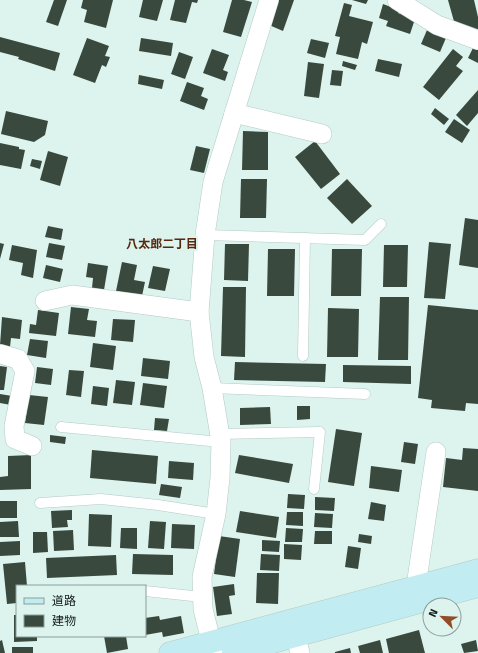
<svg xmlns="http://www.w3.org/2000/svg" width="478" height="653" font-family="'Titillium Web','Noto Sans JP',sans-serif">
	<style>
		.building { fill: #3a493e }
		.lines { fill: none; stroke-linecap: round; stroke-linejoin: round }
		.lane-casing { stroke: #b4cac5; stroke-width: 11 }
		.street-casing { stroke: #b4cac5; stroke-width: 20 }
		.secondary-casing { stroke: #b4cac5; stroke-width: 23 }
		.lane { stroke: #fff; stroke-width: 10 }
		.street { stroke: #fff; stroke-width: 19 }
		.secondary { stroke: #c1ecf1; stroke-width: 22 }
		.labels { text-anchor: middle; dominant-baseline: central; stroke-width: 4; stroke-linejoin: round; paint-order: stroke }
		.neighbourhood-label { font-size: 12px; font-weight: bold; fill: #57280d; stroke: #dcf3ee }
	</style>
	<rect width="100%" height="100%" fill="#dcf3ee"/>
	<g class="building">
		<polygon points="54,0 67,0 58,26 46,22"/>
		<polygon points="83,0 113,0 106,28 84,22 87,10 81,8"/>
		<polygon points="143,0 163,0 157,21 139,17"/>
		<polygon points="175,0 198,0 197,3 192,2 186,23 170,20"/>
		<polygon points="232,0 244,0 252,2 241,37 223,32"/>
		<polygon points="278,0 294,0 283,31 269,25"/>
		<polygon points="352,0 368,0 366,4"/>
		<polygon points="448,0 474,0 478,17 478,29 472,31 455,25"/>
		<polygon points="344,3 352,5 349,16 373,22 367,44 362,42 358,59 336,54 340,37 335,36"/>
		<polygon points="383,4 399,10 398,13 415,19 410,34 386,26 388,21 379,18"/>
		<polygon points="427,30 446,38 440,52 421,44"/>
		<polygon points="0,37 60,53 55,71 18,59 19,57 0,52"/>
		<polygon points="87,38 109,46 105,56 110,57 106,67 102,65 95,83 73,75"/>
		<polygon points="141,38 173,43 171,56 139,51"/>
		<polygon points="311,39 329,43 325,58 307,53"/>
		<polygon points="474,46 478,48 478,63 468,58"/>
		<polygon points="212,49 229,55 223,70 228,72 225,81 203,73"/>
		<polygon points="453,49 463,57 456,66 463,71 439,100 423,87"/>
		<polygon points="179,52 193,57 185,79 171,74"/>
		<polygon points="378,59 402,64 399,77 375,71"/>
		<polygon points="343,61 357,65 355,70 342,66"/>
		<polygon points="308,62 324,64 319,98 304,96"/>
		<polygon points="332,70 343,71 341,86 330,85"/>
		<polygon points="139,75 164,80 162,89 138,84"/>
		<polygon points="187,82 204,88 201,96 208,99 204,110 180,101"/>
		<polygon points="478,90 478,113 467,126 456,115"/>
		<polygon points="435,108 449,119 444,125 431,114"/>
		<polygon points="6,111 48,121 45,135 34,142 1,134"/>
		<polygon points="454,119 470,130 462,143 445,132"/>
		<polygon points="243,131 268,132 268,170 242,170"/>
		<polygon points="315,141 340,174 321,189 295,157"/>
		<polygon points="0,143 19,147 19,149 25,150 21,169 0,165"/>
		<polygon points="196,146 210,149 204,173 190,170"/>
		<polygon points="48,151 68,157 60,186 40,180"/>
		<polygon points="32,159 42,161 40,169 30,166"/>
		<polygon points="241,179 267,179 266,218 240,218"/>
		<polygon points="347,179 372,206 352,224 327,198"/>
		<polygon points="465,218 478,220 478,268 459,265"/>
		<polygon points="48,226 63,229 61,240 45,237"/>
		<polygon points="429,242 451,244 445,299 424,298"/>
		<polygon points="0,243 4,244 0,259"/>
		<polygon points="49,243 65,246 62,260 46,257"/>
		<polygon points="225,244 249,244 248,281 224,280"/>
		<polygon points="12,245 37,250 33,278 21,275 23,263 9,260"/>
		<polygon points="384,245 408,245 407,287 383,287"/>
		<polygon points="268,249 295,249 294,296 267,296"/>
		<polygon points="332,249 362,249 361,296 331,296"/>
		<polygon points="122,262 137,265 134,280 145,282 142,296 116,291"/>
		<polygon points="88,263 108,266 104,290 92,288 93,278 86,277"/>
		<polygon points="46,265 63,269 60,282 43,278"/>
		<polygon points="153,266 170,269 165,291 148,288"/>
		<polygon points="223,287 246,287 245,357 221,356"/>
		<polygon points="380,297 409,297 408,360 378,360"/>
		<polygon points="428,305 478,310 478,404 466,403 465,411 431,408 432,400 418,398"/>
		<polygon points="71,307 89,309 87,320 97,321 95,337 68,334"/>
		<polygon points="328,308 359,309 358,357 327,357"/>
		<polygon points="38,310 59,313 56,336 29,333 30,324 36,325"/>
		<polygon points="2,317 22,320 20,339 11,338 10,347 0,345"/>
		<polygon points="113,319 135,320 133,342 111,340"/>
		<polygon points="30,339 48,341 46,358 27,355"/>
		<polygon points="93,343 116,346 113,370 90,367"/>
		<polygon points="143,358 170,361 168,379 141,376"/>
		<polygon points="235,362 326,364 325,382 234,380"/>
		<polygon points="343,365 411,366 411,384 343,382"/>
		<polygon points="0,366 7,367 4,390 0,390"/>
		<polygon points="37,367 53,369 51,385 35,383"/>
		<polygon points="69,370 84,371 81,397 66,395"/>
		<polygon points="116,380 135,382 132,405 113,403"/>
		<polygon points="143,383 167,386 164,408 140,405"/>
		<polygon points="93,386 109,388 107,406 91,404"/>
		<polygon points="0,394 12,396 11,405 0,403"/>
		<polygon points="29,395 48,397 44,425 25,423"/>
		<polygon points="297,406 310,406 310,419 297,420"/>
		<polygon points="270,407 271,424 240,425 240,408"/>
		<polygon points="155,418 169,419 167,431 154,430"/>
		<polygon points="336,429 362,433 354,486 328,482"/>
		<polygon points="50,435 66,437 65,444 50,442"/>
		<polygon points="404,442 418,444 415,464 401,462"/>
		<polygon points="463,448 478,449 478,491 443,487 446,458 462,460"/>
		<polygon points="92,450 158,456 156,484 90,478"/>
		<polygon points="31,455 31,489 0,490 0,477 8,476 8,456"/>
		<polygon points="239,455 293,464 289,483 235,473"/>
		<polygon points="169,461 194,463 193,480 168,478"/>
		<polygon points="371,466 402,470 399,492 369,488"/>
		<polygon points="161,484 182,487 180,498 159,495"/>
		<polygon points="288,494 305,495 304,509 287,508"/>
		<polygon points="315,497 335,498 334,511 315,510"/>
		<rect x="0" y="501" width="17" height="17"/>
		<polygon points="371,502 386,505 384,521 368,519"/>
		<polygon points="72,510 72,520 67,520 68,527 52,528 51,511"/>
		<polygon points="240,511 279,517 276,538 236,532"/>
		<polygon points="287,512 303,512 303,526 286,525"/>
		<polygon points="315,513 333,514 332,528 314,527"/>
		<polygon points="89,514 112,515 111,547 88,546"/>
		<polygon points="18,521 19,537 0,537 0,522"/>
		<polygon points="150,521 166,522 164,549 148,548"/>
		<polygon points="172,524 195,525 194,549 171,548"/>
		<polygon points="121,528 137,528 137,549 120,548"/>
		<polygon points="286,528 303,529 302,542 285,542"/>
		<polygon points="73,530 74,550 54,551 53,531"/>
		<polygon points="315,531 332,531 332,544 314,544"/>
		<polygon points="33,532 47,532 48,552 33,553"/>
		<polygon points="359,534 372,536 371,544 358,542"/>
		<polygon points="219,536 240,539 235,577 214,574"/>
		<polygon points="262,540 280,541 279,552 262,551"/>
		<polygon points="20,541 20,555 0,556 0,542"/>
		<polygon points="284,544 302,545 301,560 284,559"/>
		<polygon points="348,546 361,548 358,569 345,567"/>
		<polygon points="133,554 173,555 173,575 132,574"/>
		<polygon points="261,554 280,555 279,571 260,570"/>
		<polygon points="116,555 117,575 47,578 46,558"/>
		<polygon points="25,562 27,586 17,586 17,603 7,604 3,564"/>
		<polygon points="257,573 279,573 278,604 256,603"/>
		<polygon points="234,584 235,595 229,596 232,614 217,616 213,587"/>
		<polygon points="14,615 17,615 17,636 37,636 37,641 14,642"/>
		<polygon points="159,616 160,620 181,616 184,633 163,637 162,632 145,635 145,618"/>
		<polygon points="419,630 425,653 389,653 386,639"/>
		<polygon points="104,636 126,636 128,649 107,653"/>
		<polygon points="2,640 5,653 0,653 0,641"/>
		<polygon points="380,640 383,653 360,653 358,646"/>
		<polygon points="476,640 478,651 464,653 461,644"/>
		<rect x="12" y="647" width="21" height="6"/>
		<polygon points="350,648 351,653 335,653 335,652"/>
	</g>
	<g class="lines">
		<defs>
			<g id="lane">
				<polyline points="205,235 365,240 381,224"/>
				<polyline points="303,356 305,238"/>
				<polyline points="212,388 365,394"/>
				<polyline points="61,427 221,442"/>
				<polyline points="220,434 320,432 314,489"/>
				<polyline points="40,503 101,499 158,505 216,514"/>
				<polyline points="145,591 202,597"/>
			</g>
			<g id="street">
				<polyline points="397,0 437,25 478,40"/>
				<polyline points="234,113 322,134"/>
				<polyline points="45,301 72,295 199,312"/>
				<polyline points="0,354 18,359 25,371 14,426 15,439 32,446"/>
				<polyline points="416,586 436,452"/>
				<polyline points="292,621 300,653"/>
				<polyline points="214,653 203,609 202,577 216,514 220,478 221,442 212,388 204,357 199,312 205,235 213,182 269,0"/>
			</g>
			<g id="secondary">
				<polyline points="170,653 478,570"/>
				<polyline points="233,653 478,586"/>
			</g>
		</defs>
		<use href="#lane" class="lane-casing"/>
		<use href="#street" class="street-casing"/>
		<use href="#secondary" class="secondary-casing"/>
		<use href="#lane" class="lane"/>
		<use href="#street" class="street"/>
		<use href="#secondary" class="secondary"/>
	</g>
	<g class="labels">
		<g class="neighbourhood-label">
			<text x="162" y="243">八太郎二丁目</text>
		</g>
	</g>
	<rect x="16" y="585" width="130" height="52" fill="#dcf3ee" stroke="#8c9d99"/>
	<rect x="24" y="598" width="20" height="6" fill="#c1ecf1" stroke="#8c9d99"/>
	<text x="52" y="605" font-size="12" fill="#131b1a">道路</text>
	<rect x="24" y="615" width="20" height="12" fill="#3a493e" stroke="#8c9d99"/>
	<text x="52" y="625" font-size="12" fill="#131b1a">建物</text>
	<g transform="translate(442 617) rotate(294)"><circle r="19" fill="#dcf3ee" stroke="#8c9d99"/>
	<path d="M0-3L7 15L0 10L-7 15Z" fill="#934d26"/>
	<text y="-6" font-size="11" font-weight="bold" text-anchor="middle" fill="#131b1a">N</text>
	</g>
</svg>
